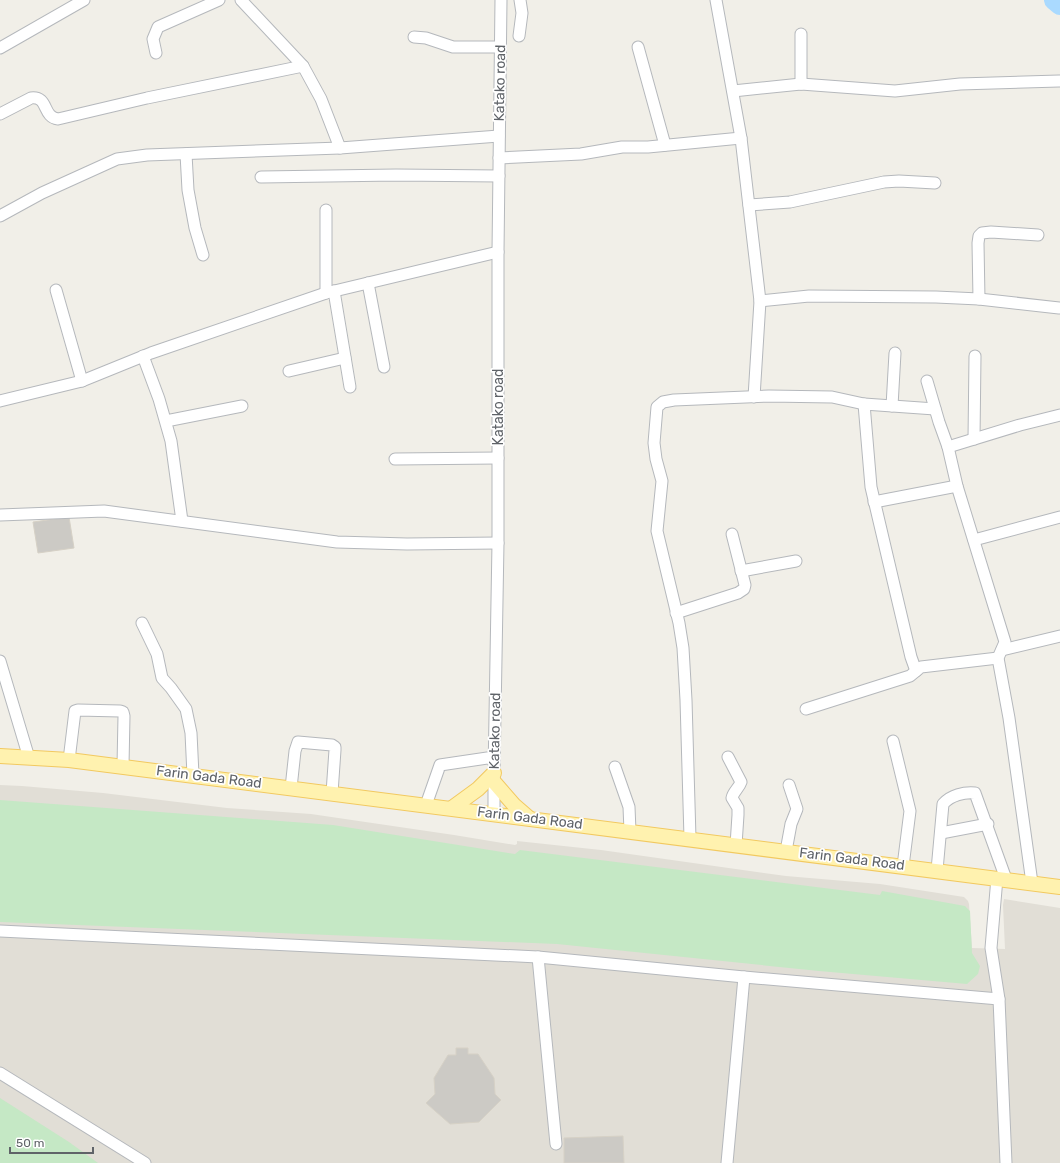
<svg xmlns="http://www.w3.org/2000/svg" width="1060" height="1163" font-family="Rubik,sans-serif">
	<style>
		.education { fill: #e1ded6 }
		.grass { fill: #c5e8c5 }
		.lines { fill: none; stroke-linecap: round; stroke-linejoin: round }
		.river { stroke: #aadaff; stroke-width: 20 }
		.building { fill: #cccac5; stroke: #d6d1c6 }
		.minor-casing { stroke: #b5b8bc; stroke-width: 13 }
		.major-casing { stroke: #f2c960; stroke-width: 16 }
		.minor { stroke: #fff; stroke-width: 11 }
		.major { stroke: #fff2af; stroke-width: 14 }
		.labels { text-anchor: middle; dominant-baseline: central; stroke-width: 3.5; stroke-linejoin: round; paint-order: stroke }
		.street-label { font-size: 14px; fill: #5f6368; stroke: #fff }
	</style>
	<rect width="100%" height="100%" fill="#f1efe8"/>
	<polygon class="education" points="0,785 22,786 103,793 227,808 311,814 454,835 515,845 517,844 517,841 601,850 786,876 880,884 964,897 968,901 969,904 972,948 1005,949 1003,905 1004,899 1060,908 1060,1163 0,1163"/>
	<g class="grass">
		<polygon points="0,800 333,825 515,854 520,850 880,895 882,891 965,906 970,911 972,953 980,966 978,974 967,984 819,971 557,944 0,922"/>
		<polygon points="0,1098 69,1142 98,1163 0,1163"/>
	</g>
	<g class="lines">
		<polyline class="river" points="1054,0 1060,5"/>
	</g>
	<g class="building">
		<polygon points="69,517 74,548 38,553 33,522"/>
		<polygon points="456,1048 468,1048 468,1054 478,1054 494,1078 495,1094 501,1100 479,1122 450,1124 426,1103 435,1094 434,1078 448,1055 456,1055"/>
		<polygon points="623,1136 624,1163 564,1163 564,1138"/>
	</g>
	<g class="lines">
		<defs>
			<g id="minor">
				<polyline points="241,0 303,66 321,99 340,148"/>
				<polyline points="716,0 741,138 760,301 754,397"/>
				<polyline points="801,34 801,84"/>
				<polyline points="519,36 522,13 520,0"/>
				<polyline points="414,37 426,38 453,47 500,47"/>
				<polyline points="638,47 665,145"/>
				<polyline points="0,48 84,0"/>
				<polyline points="156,53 153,39 158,27 219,0"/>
				<polyline points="733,91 801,84 895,91 960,84 1059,81"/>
				<path d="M0 114 31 98C49 96 42 117 58 119L147 98 303 66"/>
				<polyline points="186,154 188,190 195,228 203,255"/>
				<polyline points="499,158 581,154 622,147 648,147 741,138"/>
				<polyline points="261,177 396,175 499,176"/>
				<polyline points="749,205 790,202 884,182 899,181 935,183"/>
				<polyline points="326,210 326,293"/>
				<polyline points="0,216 42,193 117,159 147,155 340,148 499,136"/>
				<polyline points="368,283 384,367"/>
				<polyline points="56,290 82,381"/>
				<polyline points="334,291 350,387"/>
				<polyline points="979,299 978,243 979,236 982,233 991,232 1038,235"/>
				<polyline points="760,301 809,296 936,297 979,299 1059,308"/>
				<polyline points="143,356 159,399 171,441 182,521"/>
				<polyline points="289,371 345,358"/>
				<polyline points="927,381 939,422 948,447 957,486 1005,642 998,658 1009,718 1032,883"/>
				<polyline points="0,401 82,381 151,353 326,293 498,252"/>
				<polyline points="864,404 871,487 911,657 916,671"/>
				<polyline points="892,406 895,353"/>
				<polyline points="166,421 242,406"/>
				<polyline points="974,439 975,356"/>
				<polyline points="948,447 1020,425 1060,415"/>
				<polyline points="395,459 498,458"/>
				<polyline points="874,502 957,486"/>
				<polyline points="0,515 104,511 337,542 407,544 498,543"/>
				<polyline points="974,540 1060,517"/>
				<polyline points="741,571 796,561"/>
				<polyline points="676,613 738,593 744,589 745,585 732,534"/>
				<polyline points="142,623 157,654 162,678 171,688 186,709 191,733 193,775"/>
				<polyline points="1002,650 1060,636"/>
				<polyline points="0,661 29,758"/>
				<polyline points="806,709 910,676 921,667 998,658"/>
				<polyline points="893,741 910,811 903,866"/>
				<path d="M728 757 741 782C739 788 733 792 732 798L738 808V815L736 845"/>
				<polyline points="69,760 75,711 78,710 120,711 123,712 124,716 123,766"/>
				<polyline points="615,767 629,807 630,831"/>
				<polyline points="291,788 295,751 298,742 332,745 335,747 335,750 332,793"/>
				<polyline points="426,805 440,765 494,757"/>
				<polyline points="494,813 494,773 498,543 498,252 501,0"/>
				<polyline points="941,833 988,824"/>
				<polyline points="690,838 686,700 683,648 679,623 657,531 662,481 656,459 654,443 657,407 663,402 674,400 769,396 832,397 864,404 935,409"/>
				<polyline points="786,851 791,824 797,809 789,785"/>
				<path d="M937 870 943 804C951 795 964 792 975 793L1006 879"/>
				<polyline points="997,878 991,948 999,999 1006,1163"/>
				<polyline points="0,931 538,957 744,977 999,999"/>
				<polyline points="538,957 556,1144"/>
				<polyline points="0,1073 145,1163"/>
				<polyline points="727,1163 744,977"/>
			</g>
			<g id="major">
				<polyline points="0,756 69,760 1060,887"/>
				<polyline points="494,782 514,805 529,818"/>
				<polyline points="452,808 478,789 494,773"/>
			</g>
		</defs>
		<use href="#minor" class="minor-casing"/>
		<use href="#major" class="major-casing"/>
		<use href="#minor" class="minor"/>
		<use href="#major" class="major"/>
	</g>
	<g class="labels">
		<g class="street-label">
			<text transform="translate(500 83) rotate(-89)">Katako road</text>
			<text transform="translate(498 407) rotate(-90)">Katako road</text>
			<text transform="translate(495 731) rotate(-89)">Katako road</text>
			<text transform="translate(209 777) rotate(7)">Farin Gada Road</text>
			<text transform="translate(530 818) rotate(7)">Farin Gada Road</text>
			<text transform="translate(852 859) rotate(7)">Farin Gada Road</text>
		</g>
	</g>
	<path d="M10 1147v6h83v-6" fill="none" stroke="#5f6368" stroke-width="2"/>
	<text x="16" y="1147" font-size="12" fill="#5f6368" stroke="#ffffff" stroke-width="3" paint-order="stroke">50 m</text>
</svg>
